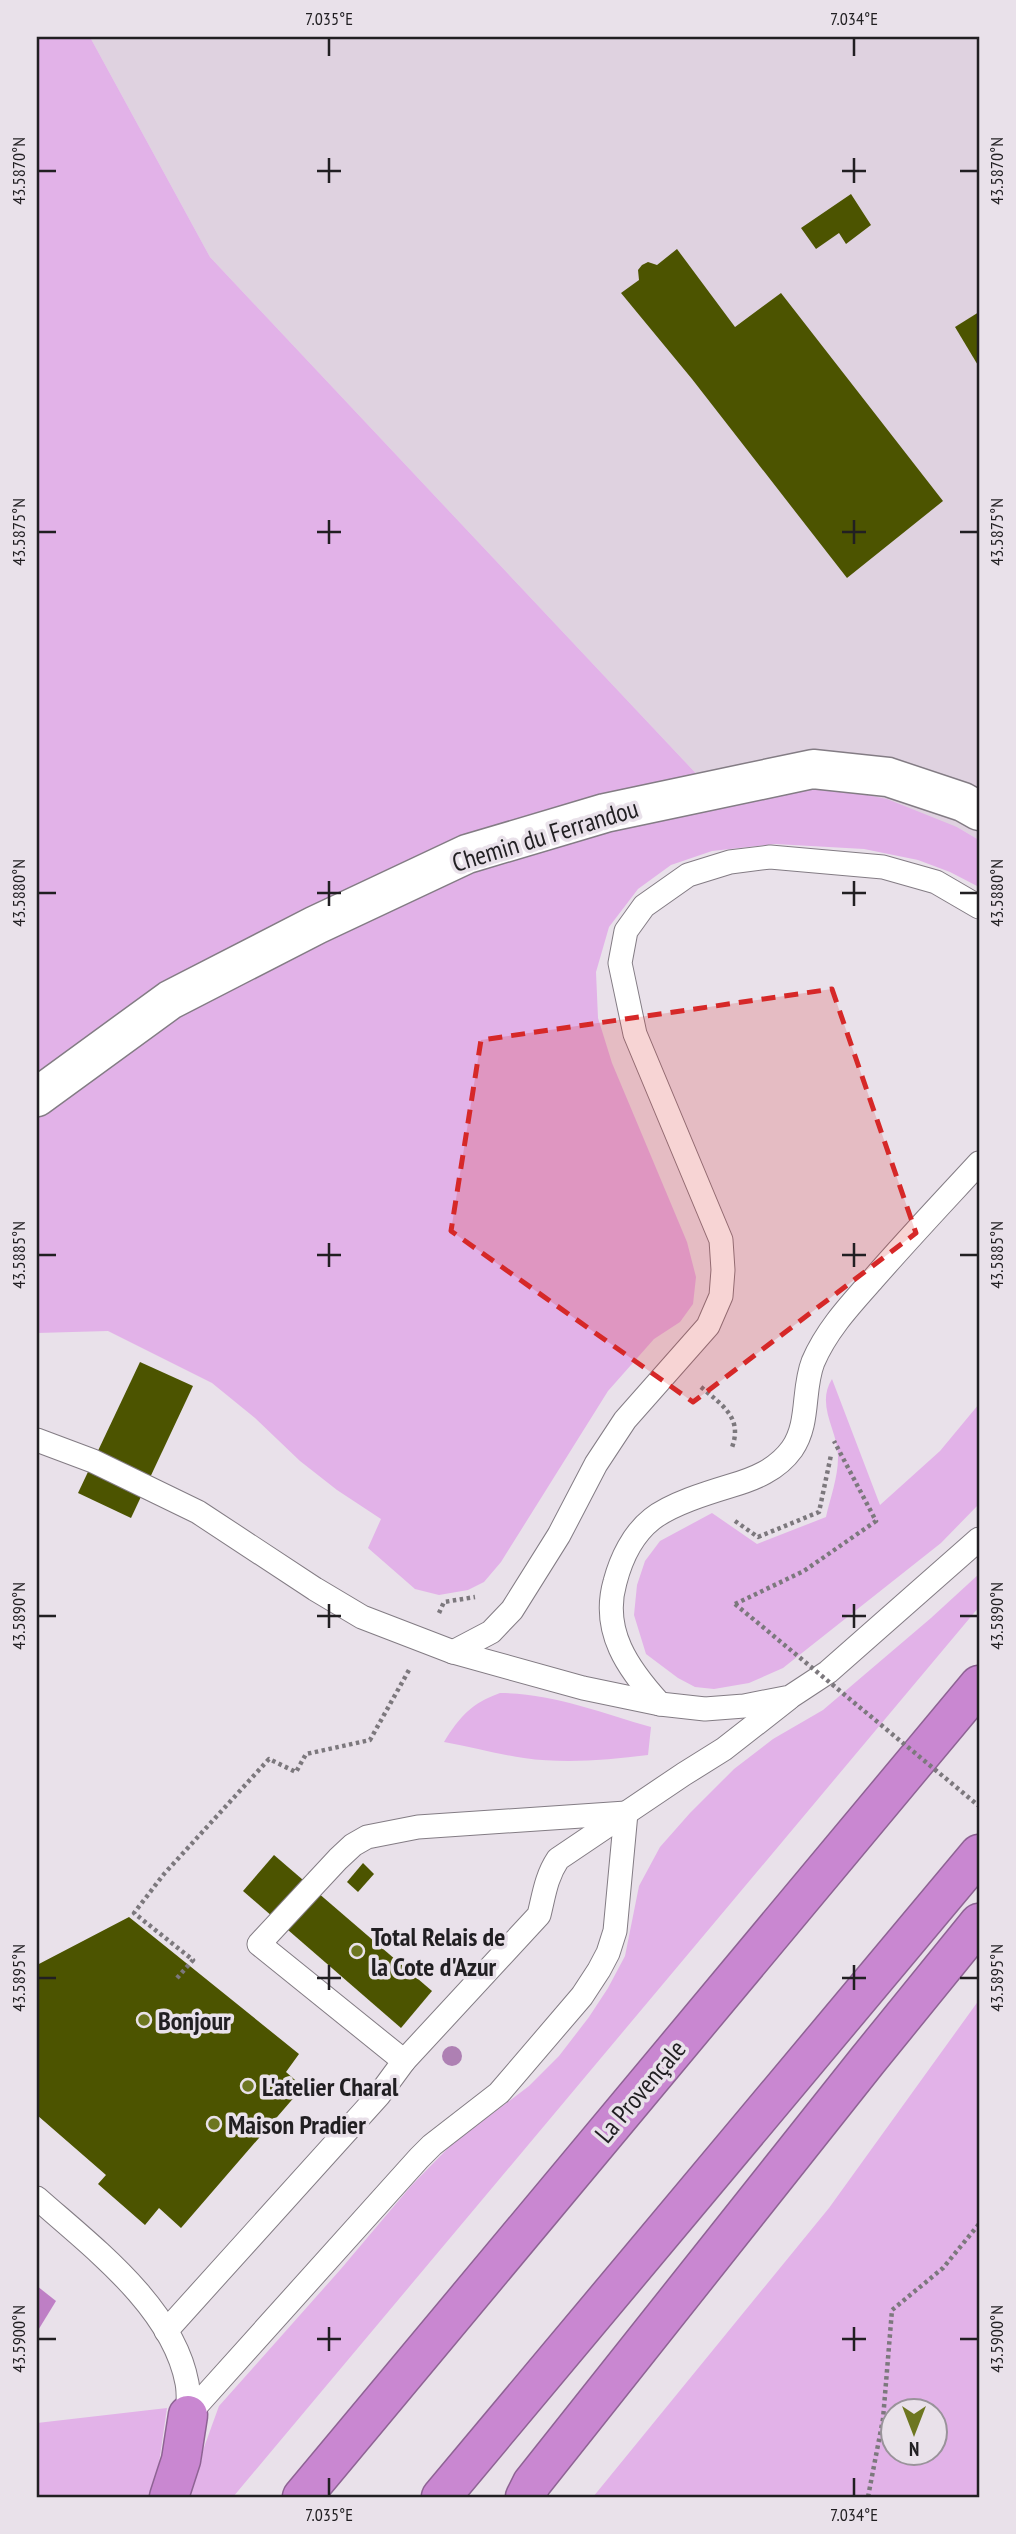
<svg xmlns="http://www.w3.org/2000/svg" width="1016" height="2534" font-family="'PT Sans Narrow',sans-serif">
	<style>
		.built { fill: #dfd2e0 }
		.green { fill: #e2b2e8; fill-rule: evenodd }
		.water { fill: #be7fc5 }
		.building { fill: #4c5400 }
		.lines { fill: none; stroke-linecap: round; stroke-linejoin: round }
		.lane-casing { stroke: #837c84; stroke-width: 25 }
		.street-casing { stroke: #837c84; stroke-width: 41 }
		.highway-casing { stroke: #8e6394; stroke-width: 41 }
		.path { stroke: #7c787d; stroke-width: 4.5; stroke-dasharray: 3.5 3.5; stroke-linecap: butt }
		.lane { stroke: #fff; stroke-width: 23 }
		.street { stroke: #fff; stroke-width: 38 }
		.highway { stroke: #c987d1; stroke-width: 38 }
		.path-bridge { stroke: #7c787d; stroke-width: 4.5; stroke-dasharray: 3.5 3.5; stroke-linecap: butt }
		.tree { fill: #ae80b3 }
		.marked { fill: #d62828; fill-opacity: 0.2; stroke: #d62828; stroke-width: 5; stroke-dasharray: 14 9; stroke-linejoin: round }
		.ticks { fill: none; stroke: #211f22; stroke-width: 2.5 }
		.poi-dot { fill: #6d7620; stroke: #e9e1ea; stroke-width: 2.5 }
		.labels { text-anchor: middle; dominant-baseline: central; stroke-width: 7; stroke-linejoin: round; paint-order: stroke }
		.street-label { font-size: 26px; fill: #211f22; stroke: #e9e1ea }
		.poi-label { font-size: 26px; font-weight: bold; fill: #211f22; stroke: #e9e1ea; text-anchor: start }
		.neatline { fill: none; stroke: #211f22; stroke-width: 2.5 }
		.ticks-label { font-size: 18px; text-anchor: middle; fill: #211f22 }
	</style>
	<rect width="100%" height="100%" fill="#e9e1ea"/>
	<polygon class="built" points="90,37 979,37 979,840 957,827 721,800 210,257"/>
	<g class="green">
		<polygon points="37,37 90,37 210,257 721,800 822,786 887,799 957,827 979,840 979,887 950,872 918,860 864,849 775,844 712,851 671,865 638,889 609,927 596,972 598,1018 612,1063 687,1242 696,1277 693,1304 680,1322 654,1339 608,1391 501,1562 484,1582 468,1590 439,1595 415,1589 368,1548 381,1519 337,1490 300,1461 255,1418 212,1383 108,1331 37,1333"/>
		<path d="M832 1379 880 1505 940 1451 979 1404V1504L941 1543 783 1668 749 1683 714 1689 695 1687 678 1678 646 1654 634 1615 637 1585 645 1561 660 1541 712 1513 757 1544 826 1517C830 1499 838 1477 838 1458 839 1432 815 1406 832 1379Z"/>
		<polygon points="979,1574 979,1607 233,2497 186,2497 219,2406 340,2270 411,2186 451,2145 529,2086 559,2056 589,2017 608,1988 625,1956 639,1886 660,1847 690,1813 734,1769 773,1739 823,1710 931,1618"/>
		<path d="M500 1693C552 1693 602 1713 651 1727L648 1755C607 1760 565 1764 524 1758 497 1754 471 1747 444 1742 460 1716 472 1703 500 1693Z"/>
		<path d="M979 2000V2497H593L829 2208ZM894 2412H936V2454H894Z"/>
		<polygon points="167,2408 156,2484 150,2497 37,2497 37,2423"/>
	</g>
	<polygon class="water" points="37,2286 56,2301 37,2332"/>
	<g class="building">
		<polygon points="851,194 871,225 846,244 839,233 816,249 801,228"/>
		<polygon points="677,249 735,327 781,293 943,501 847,578 692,379 621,293 639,280 638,270 642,265 648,262 657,265"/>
		<polygon points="979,312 979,367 955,327"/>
		<polygon points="140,1362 193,1386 131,1518 78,1493"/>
		<polygon points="274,1855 432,1991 401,2028 243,1891"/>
		<polygon points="363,1863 374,1874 358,1892 347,1882"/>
		<polygon points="129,1917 299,2054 286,2072 303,2087 181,2228 159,2208 145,2225 98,2184 106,2175 37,2115 37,1965"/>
	</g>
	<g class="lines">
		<defs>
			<g id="lane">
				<polyline points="37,1440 93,1461 198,1512 315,1589 362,1617 453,1652 583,1688 660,1704 705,1709 744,1706 790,1697 828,1672 979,1539"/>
				<polyline points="453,1652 491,1632 512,1610 559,1535 596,1464 625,1420 708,1326 721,1296 723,1270 721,1240 635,1034 620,963 626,931 644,906 688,875 730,862 770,857 883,867 936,882 979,907"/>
				<path d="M660 1704C628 1669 601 1631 615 1582 621 1559 633 1534 652 1519 671 1504 707 1493 730 1486 754 1479 777 1470 792 1449 810 1423 802 1390 813 1362 827 1329 852 1303 875 1277 909 1238 944 1201 979 1163"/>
				<path d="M404 2061 539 1915C544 1895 546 1877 558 1859L684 1774 724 1749 788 1699"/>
				<path d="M37 2198C91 2246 173 2307 187 2383 189 2393 188 2405 188 2415"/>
				<polyline points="166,2331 379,2095 404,2061 259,1944 338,1859 353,1845 367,1837 418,1827 626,1813 615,1931 608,1953 599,1970 582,1996 499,2093 432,2145 419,2158 188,2415"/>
			</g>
			<polyline id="street" points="37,1097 170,1000 316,925 467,854 605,813 813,769 888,777 963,802 979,811"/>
			<g id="highway">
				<polyline points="169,2497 181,2460 188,2415"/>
				<polyline points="302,2497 979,1685"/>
				<polyline points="441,2497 979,1854"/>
				<polyline points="525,2497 532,2483 867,2061 979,1923"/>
			</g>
		</defs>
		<use href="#lane" class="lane-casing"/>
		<use href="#street" class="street-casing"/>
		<use href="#highway" class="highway-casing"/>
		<g class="path">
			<path d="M701 1387C723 1406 744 1418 731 1450"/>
			<polyline points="735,1521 758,1537 819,1512 831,1455"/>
			<polyline points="735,1604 804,1571 876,1521 834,1441"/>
			<polyline points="439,1613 444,1602 475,1597"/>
			<polyline points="177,1978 193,1960 134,1913 164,1874 269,1759 296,1772 306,1754 370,1740 409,1670"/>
			<polyline points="868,2497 883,2419 892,2310 943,2268 979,2224"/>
		</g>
		<use href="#lane" class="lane"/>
		<use href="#street" class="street"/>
		<use href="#highway" class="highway"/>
		<polyline class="path-bridge" points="735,1604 979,1806"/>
	</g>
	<circle class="tree" cx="452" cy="2056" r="10"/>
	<path class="marked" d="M832 989 916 1233 693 1402 451 1231 481 1040Z"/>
	<path class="ticks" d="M329 38V56M854 38V56M329 158V183M854 158V183M38 171H56M317 171H341M842 171H866M960 171H978M329 520V544M854 520V544M38 532H56M317 532H341M842 532H866M960 532H978M329 881V906M854 881V906M38 893H56M317 893H341M842 893H866M960 893H978M329 1243V1267M854 1243V1267M38 1255H56M317 1255H341M842 1255H866M960 1255H978M329 1604V1628M854 1604V1628M38 1616H56M317 1616H341M842 1616H866M960 1616H978M329 1965V1990M854 1965V1990M38 1978H56M317 1978H341M842 1978H866M960 1978H978M329 2327V2351M854 2327V2351M38 2339H56M317 2339H341M842 2339H866M960 2339H978M329 2478V2496M854 2478V2496"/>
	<g class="poi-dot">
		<circle cx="357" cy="1951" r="7"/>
		<circle cx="144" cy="2020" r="7"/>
		<circle cx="248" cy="2086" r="7"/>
		<circle cx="214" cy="2124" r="7"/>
	</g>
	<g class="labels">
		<g class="street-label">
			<text transform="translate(545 835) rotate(-17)">Chemin du Ferrandou</text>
			<text transform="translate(640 2091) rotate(-50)">La Provençale</text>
		</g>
		<g class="poi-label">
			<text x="371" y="1936">Total Relais de<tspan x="371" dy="30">la Cote d'Azur</tspan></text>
			<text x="158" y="2020">Bonjour</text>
			<text x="262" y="2086">L'atelier Charal</text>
			<text x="228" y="2124">Maison Pradier</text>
		</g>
	</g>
	<rect width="1016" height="2534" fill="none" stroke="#e9e1ea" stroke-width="77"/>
	<g transform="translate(914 2432) rotate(180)"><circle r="33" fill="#e9e1ea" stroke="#99939a" stroke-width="2"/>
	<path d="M0-5L12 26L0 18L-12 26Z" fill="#6d7620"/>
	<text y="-10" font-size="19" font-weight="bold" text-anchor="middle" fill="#211f22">N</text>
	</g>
	<rect x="38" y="38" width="940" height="2458" class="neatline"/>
	<g class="ticks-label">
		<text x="329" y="25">7.035°E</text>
		<text x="854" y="25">7.034°E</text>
		<text transform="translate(997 171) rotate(-90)" y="6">43.5870°N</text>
		<text transform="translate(19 171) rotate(-90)" y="6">43.5870°N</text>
		<text transform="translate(997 532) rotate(-90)" y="6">43.5875°N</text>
		<text transform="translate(19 532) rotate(-90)" y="6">43.5875°N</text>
		<text transform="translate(997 893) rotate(-90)" y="6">43.5880°N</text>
		<text transform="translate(19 893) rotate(-90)" y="6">43.5880°N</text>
		<text transform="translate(19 1255) rotate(-90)" y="6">43.5885°N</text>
		<text transform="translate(997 1255) rotate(-90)" y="6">43.5885°N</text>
		<text transform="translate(19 1616) rotate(-90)" y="6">43.5890°N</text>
		<text transform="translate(997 1616) rotate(-90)" y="6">43.5890°N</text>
		<text transform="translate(997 1978) rotate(-90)" y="6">43.5895°N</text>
		<text transform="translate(19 1978) rotate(-90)" y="6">43.5895°N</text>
		<text transform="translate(997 2339) rotate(-90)" y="6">43.5900°N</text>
		<text transform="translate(19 2339) rotate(-90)" y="6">43.5900°N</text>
		<text x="329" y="2521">7.035°E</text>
		<text x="854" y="2521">7.034°E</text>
	</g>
</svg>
